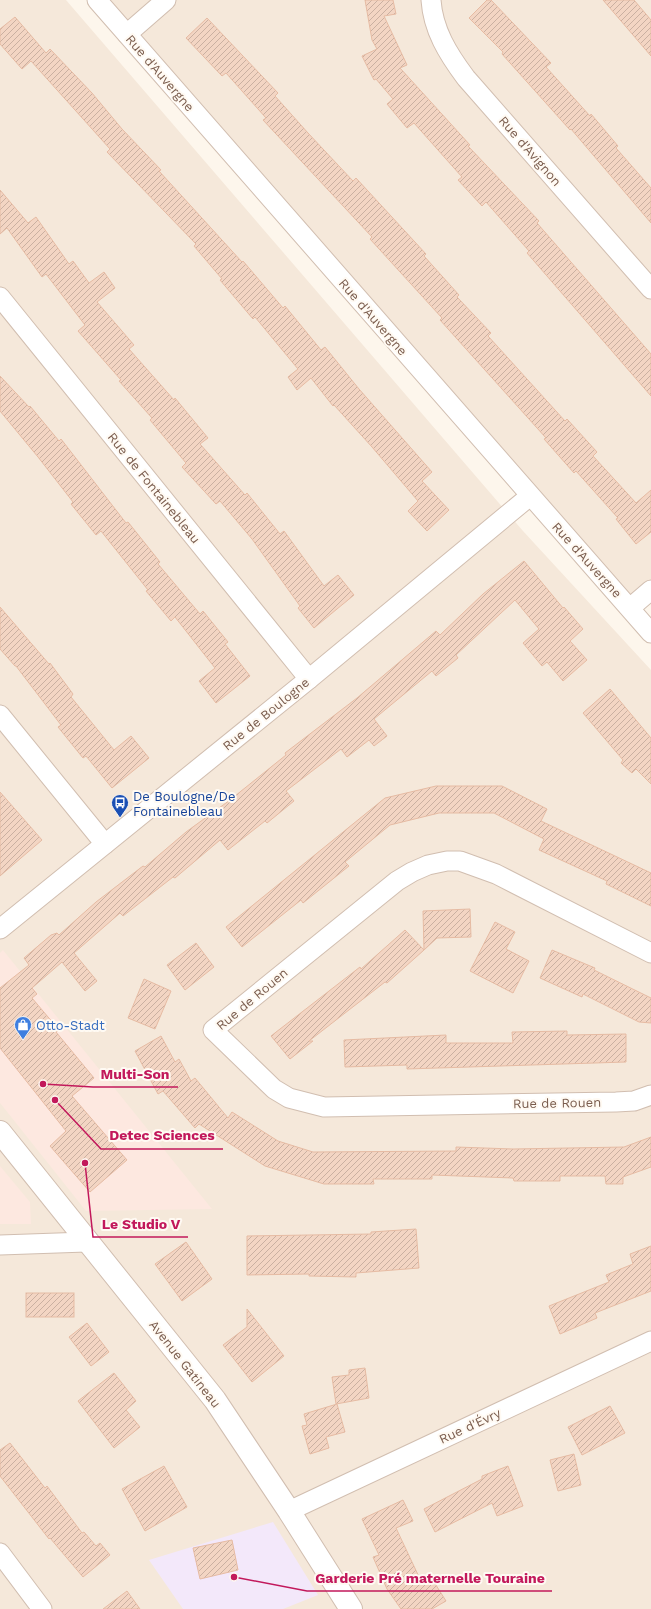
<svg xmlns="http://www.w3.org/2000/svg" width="651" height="1609" font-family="'Work Sans',sans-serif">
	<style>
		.residential { fill: #f5e8da }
		.commercial { fill: #fde8e0 }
		.education { fill: #f3e8fa }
		.building { fill: url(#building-hatch); stroke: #e6bba3 }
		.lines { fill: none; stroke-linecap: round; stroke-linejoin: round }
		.minor-casing { stroke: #d1beb0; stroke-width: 21 }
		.tertiary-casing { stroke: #d1beb0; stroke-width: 24 }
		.minor { stroke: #fff; stroke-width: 19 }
		.tertiary { stroke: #fff; stroke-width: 22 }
		.labels { text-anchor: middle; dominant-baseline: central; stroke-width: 4; stroke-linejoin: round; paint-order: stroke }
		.street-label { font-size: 13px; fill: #7a5c4d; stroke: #fffaf3 }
		.transit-label { font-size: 13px; fill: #164399; stroke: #fffaf3; text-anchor: start }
		.shop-label { font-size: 13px; fill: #366cbe; stroke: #fffaf3; text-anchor: start }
		.leader { fill: none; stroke: #c2185b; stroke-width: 1.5 }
		.callout-dot { fill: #c2185b; stroke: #fffaf3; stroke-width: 1.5 }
		.callout-label { font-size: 14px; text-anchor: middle; font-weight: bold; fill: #c2185b; stroke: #fffaf3; stroke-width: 4; stroke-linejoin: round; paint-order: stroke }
	</style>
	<defs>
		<pattern id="building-hatch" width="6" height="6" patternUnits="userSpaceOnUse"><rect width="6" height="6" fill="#f3d5c3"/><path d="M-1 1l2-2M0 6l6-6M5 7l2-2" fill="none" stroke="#cab0a1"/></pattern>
	</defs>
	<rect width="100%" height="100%" fill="#fdf6ec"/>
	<g class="residential">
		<polygon points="0,0 66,0 523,531 651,670 651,1609 0,1609"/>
		<polygon points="97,0 651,0 651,590 630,608"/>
	</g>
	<g class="commercial">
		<polygon points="3,950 212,1209 86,1211 0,1103 0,953"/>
		<polygon points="0,1166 30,1202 31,1224 0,1224"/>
	</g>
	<polygon class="education" points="273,1522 318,1595 283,1609 183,1609 149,1560"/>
	<g class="building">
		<polygon points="365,0 393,0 396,14 384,16 407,65 400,68 470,145 468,146 539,221 537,223 651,354 651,396 527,253 529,251 486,202 482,206 458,180 462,177 414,123 407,128 387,104 393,99 376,79 374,80 362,56 377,49 372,40"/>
		<polygon points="487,0 491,0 551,63 546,67 590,116 591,114 618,146 616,148 651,188 651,223 571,129 570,130 502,54 503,52 469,18"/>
		<polygon points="603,0 634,0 651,20 651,56"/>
		<polygon points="15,17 46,53 50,49 92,93 122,129 161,170 159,171 242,262 243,261 283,308 285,306 321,350 325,347 359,389 432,472 422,481 449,510 427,531 408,511 418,501 372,447 334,405 333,406 311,378 297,390 288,377 298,369 255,317 253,319 220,280 222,279 194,246 196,244 107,152 110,149 31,61 22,69 0,44 0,29"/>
		<polygon points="207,18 278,93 275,96 308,133 353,181 356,178 426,254 424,256 459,295 457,297 491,333 488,336 565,421 567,419 597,452 593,456 636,503 651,490 651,532 636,544 616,519 618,518 576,471 574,473 544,439 546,438 440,320 442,318 370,239 372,237 263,120 266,118 226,73 222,76 186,38"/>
		<polygon points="0,190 28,223 36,217 69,264 73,261 89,283 104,272 115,288 97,302 134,345 129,349 174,400 175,398 208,438 200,444 245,495 247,493 280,534 284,531 324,586 338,575 354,595 314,628 298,608 300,606 252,539 220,501 216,504 182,467 186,463 150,420 152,418 119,381 121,380 78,331 85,325 46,274 42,277 7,228 0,234"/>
		<polygon points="0,376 29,407 30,406 59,441 61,439 126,523 128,522 160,562 158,564 200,614 203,611 228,642 225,644 250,676 216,703 199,681 215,668 175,617 171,621 146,591 148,590 101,531 96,535 71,504 73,502 38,457 0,411"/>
		<polygon points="524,561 563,608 564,607 583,629 570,641 587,660 563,681 547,662 542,666 523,643 539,629 515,600 456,655 458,658 436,676 432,671 374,719 387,736 374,746 369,740 347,757 341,749 286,791 294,801 267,823 265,821 228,850 220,840 175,878 173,877 123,916 120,913 74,953 97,981 85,991 62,962 32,988 37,994 32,998 59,1030 56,1032 94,1078 72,1096 127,1160 90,1192 50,1146 66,1131 0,1048 0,988 29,965 24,958 51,935 57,933 59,935 96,902 143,866 145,867 186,832 230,800 286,755 285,753 357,698 436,631 440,635 483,594"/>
		<polygon points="0,607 49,664 50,663 73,694 71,697 114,750 131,736 149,758 112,788 86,756 83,758 58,727 61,725 16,666 15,666 0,649"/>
		<polygon points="610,689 651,738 651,784 636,769 632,773 621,763 623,760 583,713"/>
		<polygon points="436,786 502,786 547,809 541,821 651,873 651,906 606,884 607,881 539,850 544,839 494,813 439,813 390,825 345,862 349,866 303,903 301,900 242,947 226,927 385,798"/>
		<polygon points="0,792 42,840 0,876"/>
		<polygon points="470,909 471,937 437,938 424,950 423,911"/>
		<polygon points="495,922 515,932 506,949 529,961 513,993 470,971"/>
		<polygon points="405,930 424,950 387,983 385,982 309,1041 313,1041 290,1059 271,1036 360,967 361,969"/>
		<polygon points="196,943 214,967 185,990 167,965"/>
		<polygon points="552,950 595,968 594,970 651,998 651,1023 639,1022 583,994 582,997 540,978"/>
		<polygon points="144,979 171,991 155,1029 128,1018"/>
		<polygon points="567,1031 567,1035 626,1034 626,1062 407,1069 407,1065 345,1067 344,1040 446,1035 446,1043 513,1043 512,1032"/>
		<polygon points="161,1036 175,1062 179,1059 191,1081 195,1078 228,1118 232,1112 278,1141 313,1152 456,1151 456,1147 513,1149 624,1147 651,1137 651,1167 623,1177 623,1184 606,1184 605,1176 560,1176 560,1181 514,1181 513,1178 432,1175 432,1179 373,1179 374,1184 324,1184 265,1166 199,1124 195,1128 163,1091 158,1094 135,1051"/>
		<polygon points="416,1229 419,1268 356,1273 356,1277 309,1276 309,1274 247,1275 247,1236 371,1234 371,1232"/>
		<polygon points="186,1242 212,1279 182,1301 155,1264"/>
		<polygon points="651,1246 651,1291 595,1313 597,1318 560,1334 549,1306 609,1282 606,1275 633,1264 630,1254"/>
		<rect x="26" y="1293" width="48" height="24"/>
		<polygon points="247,1309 284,1356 252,1382 223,1345 247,1327"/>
		<polygon points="87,1323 109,1352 91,1366 69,1337"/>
		<polygon points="365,1368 369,1398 336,1404 332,1377 349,1375 349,1370"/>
		<polygon points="114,1373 136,1401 126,1410 140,1427 114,1448 78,1401"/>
		<polygon points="337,1404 345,1432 326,1437 329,1448 310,1454 302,1426 307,1425 304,1414"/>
		<polygon points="610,1406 625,1433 582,1455 568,1427"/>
		<polygon points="10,1443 45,1488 47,1486 82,1533 84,1532 96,1546 100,1543 110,1555 83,1577 50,1538 49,1539 0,1476 0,1450"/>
		<polygon points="574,1454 581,1485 558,1491 550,1460"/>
		<polygon points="164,1466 187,1507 145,1531 122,1489"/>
		<polygon points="508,1466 523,1506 497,1516 492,1503 435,1532 424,1509 482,1479 482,1476"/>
		<polygon points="403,1500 413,1521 396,1528 420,1579 429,1574 446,1601 432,1609 401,1609 387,1589 373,1557 379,1555 362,1519"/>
		<polygon points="232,1540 238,1570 200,1579 193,1548"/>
		<polygon points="127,1591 140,1609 103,1609"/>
	</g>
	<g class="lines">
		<defs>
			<g id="minor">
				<polyline points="97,0 651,633"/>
				<path d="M431 0C433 30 448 54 466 78L651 289"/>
				<polyline points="127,34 166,0"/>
				<polyline points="0,297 309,679"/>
				<polyline points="630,608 651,590"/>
				<polyline points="0,715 105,844"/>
				<polyline points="0,929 309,679 530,496"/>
				<polyline points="651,953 496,874 460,861 447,861 428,865 412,872 397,881 213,1030 274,1089 289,1098 324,1107 616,1102 634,1101 651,1095"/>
				<polyline points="0,1245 86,1242"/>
				<polyline points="289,1511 651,1341"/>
				<polyline points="0,1553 42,1609"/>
			</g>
			<polyline id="tertiary" points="0,1132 215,1400 289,1511 351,1609"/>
		</defs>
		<use href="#minor" class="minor-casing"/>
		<use href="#tertiary" class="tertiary-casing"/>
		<use href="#minor" class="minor"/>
		<use href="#tertiary" class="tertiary"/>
	</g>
	<defs>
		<symbol id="bus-pin" viewBox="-11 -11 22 30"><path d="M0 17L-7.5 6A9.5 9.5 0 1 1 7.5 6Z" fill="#1a4fb4" stroke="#fffaf3"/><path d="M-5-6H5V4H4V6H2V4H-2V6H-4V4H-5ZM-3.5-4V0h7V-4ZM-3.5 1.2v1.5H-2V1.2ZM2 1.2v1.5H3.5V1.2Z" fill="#fff"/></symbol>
		<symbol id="shop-pin" viewBox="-11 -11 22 30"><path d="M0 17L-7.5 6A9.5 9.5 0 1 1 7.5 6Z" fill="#3f7fe0" stroke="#fffaf3"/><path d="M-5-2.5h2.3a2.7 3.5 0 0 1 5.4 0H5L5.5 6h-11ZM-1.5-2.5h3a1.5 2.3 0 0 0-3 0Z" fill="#fff"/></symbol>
	</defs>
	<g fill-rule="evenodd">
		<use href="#bus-pin" x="110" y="793" width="20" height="27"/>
		<use href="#shop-pin" x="13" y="1015" width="20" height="27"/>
	</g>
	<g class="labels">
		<g class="street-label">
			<text transform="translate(160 73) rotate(49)">Rue d'Auvergne</text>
			<text transform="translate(530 151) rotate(49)">Rue d'Avignon</text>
			<text transform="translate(373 317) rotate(49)">Rue d'Auvergne</text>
			<text transform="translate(154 488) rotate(51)">Rue de Fontainebleau</text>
			<text transform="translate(587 560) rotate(48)">Rue d'Auvergne</text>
			<text transform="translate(266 714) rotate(-39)">Rue de Boulogne</text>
			<text transform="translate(252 999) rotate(-40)">Rue de Rouen</text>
			<text transform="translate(557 1103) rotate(-1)">Rue de Rouen</text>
			<text transform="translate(185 1364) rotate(52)">Avenue Gatineau</text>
			<text transform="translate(470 1426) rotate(-25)">Rue d'Évry</text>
		</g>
		<g class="transit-label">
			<text x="133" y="796">De Boulogne/De<tspan x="133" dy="15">Fontainebleau</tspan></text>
		</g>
		<g class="shop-label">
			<text x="36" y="1025">Otto-Stadt</text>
		</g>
	</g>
	<path class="leader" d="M43 1084L93 1087H178M55 1100L101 1149H223M85 1163L93 1237H188M234 1577L307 1591H552"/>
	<g class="callout-dot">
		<circle cx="43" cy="1084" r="4"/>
		<circle cx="55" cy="1100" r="4"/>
		<circle cx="85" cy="1163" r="4"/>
		<circle cx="234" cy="1577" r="4"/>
	</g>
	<g class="callout-label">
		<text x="135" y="1079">Multi-Son</text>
		<text x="162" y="1140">Detec Sciences</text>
		<text x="141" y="1229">Le Studio V</text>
		<text x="430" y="1583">Garderie Pré maternelle Touraine</text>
	</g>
</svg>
